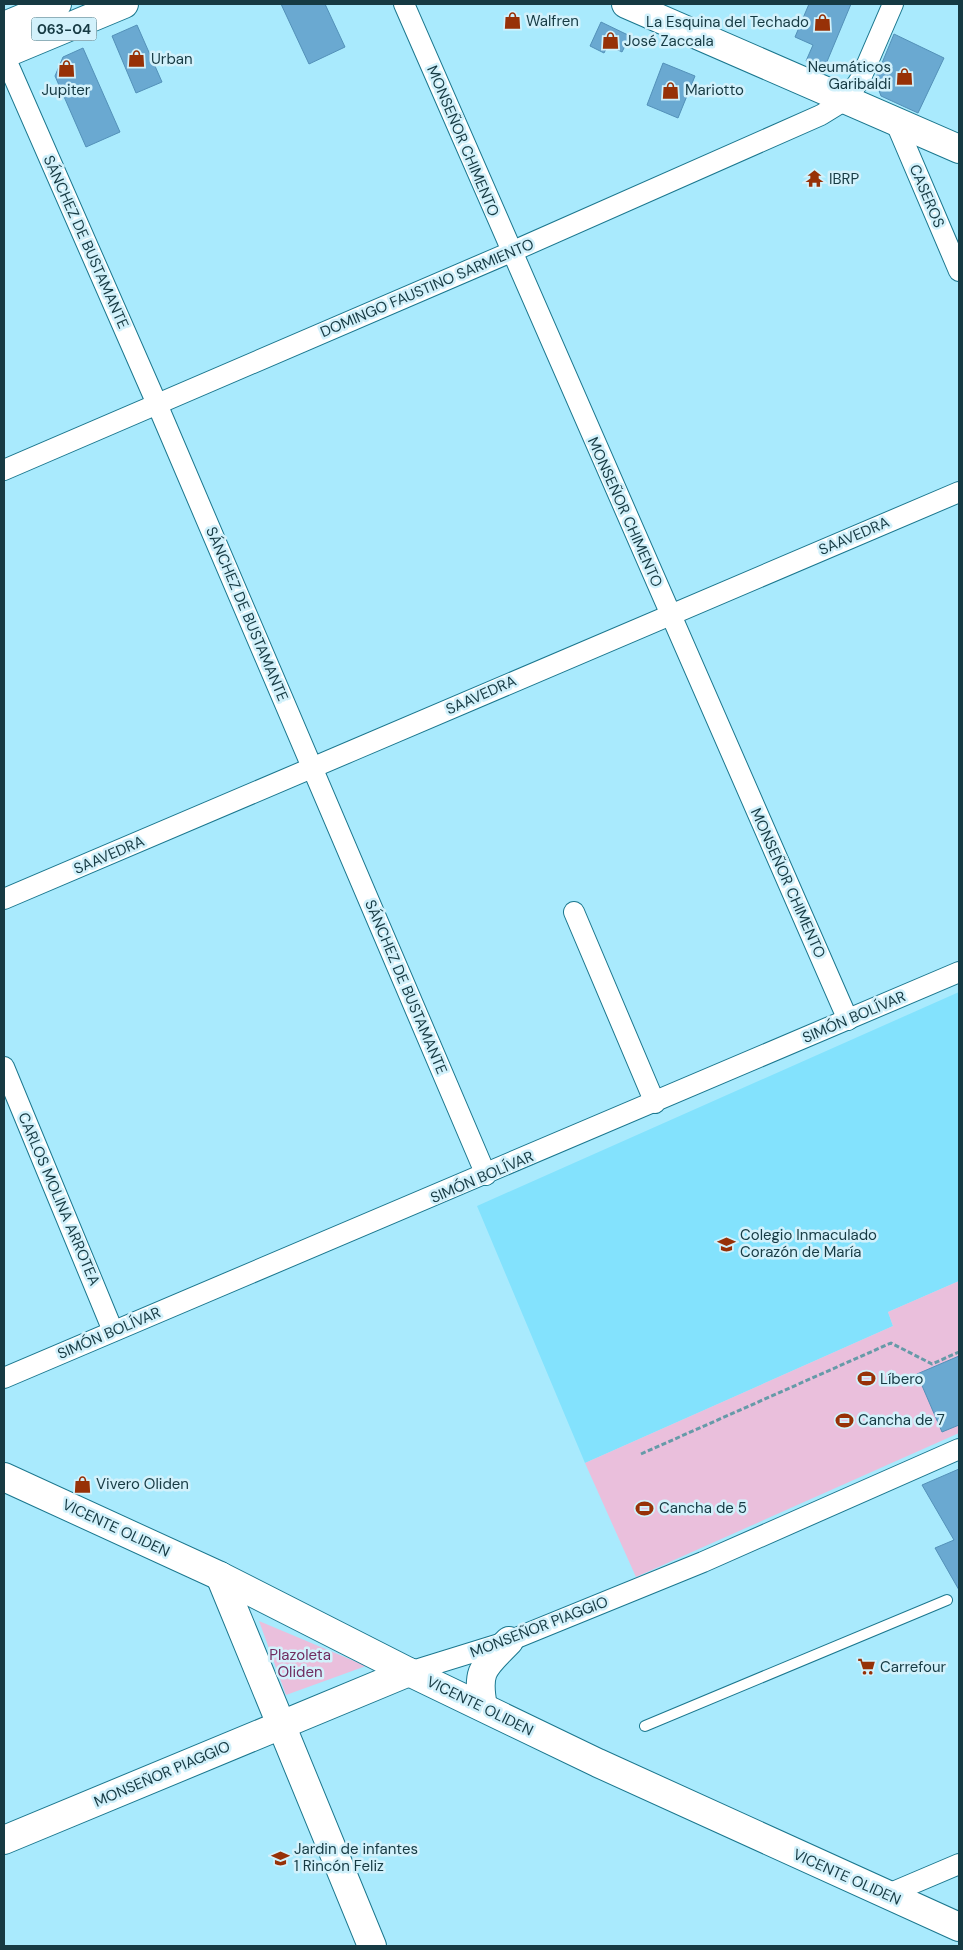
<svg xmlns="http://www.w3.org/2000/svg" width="963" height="1950" font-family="'DM Sans',sans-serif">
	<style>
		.built { fill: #83e2fd }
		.green { fill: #eabfdc }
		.building { fill: #6aa9d1; stroke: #5391b9 }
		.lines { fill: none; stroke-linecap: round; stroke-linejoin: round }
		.lane-casing { stroke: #1b778e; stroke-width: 12 }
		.street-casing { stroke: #1b778e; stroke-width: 22 }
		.secondary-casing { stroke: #1b778e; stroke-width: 30 }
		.primary-casing { stroke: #1b778e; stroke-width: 30 }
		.path { stroke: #669aa8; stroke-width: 3; stroke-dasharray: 5 2.5; stroke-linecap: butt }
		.lane { stroke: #fff; stroke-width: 10 }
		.street { stroke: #fff; stroke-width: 20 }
		.secondary { stroke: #fff; stroke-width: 28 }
		.primary { stroke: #fff; stroke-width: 28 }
		.labels { text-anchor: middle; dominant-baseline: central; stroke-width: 5; stroke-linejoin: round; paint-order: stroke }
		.shield { fill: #d2f1fb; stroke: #4e717a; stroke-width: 1 }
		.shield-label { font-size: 14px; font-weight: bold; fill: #163a43 }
		.poi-label { font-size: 15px; fill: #163a43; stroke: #d2f1fb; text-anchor: start }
		.street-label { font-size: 15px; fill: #163a43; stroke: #d2f1fb }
		.park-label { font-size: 15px; fill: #712c60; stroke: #d2f1fb }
	</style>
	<rect width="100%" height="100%" fill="#a9eafd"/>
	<polygon class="built" points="959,992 959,1281 888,1312 893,1326 585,1463 477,1206"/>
	<g class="green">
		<polygon points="959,1281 959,1433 636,1577 585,1463 893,1326 888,1312"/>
		<polygon points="259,1621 366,1666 286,1695"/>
	</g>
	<g class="building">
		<polygon points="281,4 325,4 345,47 309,64"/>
		<polygon points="809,4 851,4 826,64 821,67 806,61 813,45 795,37"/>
		<polygon points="601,22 630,36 622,52 608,45 604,53 590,46"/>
		<polygon points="137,25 162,82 136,93 112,36"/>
		<polygon points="894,34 944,58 918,113 881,96 875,80"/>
		<polygon points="83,48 120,132 86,147 55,76 63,57"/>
		<polygon points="663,63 695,76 678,118 647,105"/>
		<polygon points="959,1356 959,1425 942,1432 917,1374"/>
		<polygon points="959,1469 959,1590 935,1548 954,1540 922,1485"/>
	</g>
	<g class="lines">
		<defs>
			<polyline id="lane" points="645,1726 947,1600"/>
			<g id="street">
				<polyline points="404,4 848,1020"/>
				<polyline points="4,55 157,404 486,1175"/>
				<polyline points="895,121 959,271"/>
				<polyline points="4,470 511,252 821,115 847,99 861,78 893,4"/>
				<path d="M4 899C323 765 640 625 959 492"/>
				<polyline points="574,912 655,1103"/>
				<polyline points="4,1067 113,1331"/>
				<polyline points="4,1378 959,972"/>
				<polyline points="409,1672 509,1641 703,1562 959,1449"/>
				<polyline points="886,1895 959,1864"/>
			</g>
			<g id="secondary">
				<polyline points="626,4 959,149"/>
				<polyline points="4,1477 220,1576 409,1672 598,1763 959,1927"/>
				<polyline points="220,1576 372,1946"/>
				<path d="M483 1707C476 1669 484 1667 509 1641"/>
				<polyline points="4,1840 409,1672"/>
			</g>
			<g id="primary">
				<polyline points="4,26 57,4"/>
				<polyline points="4,54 124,4"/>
			</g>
		</defs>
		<use href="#lane" class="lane-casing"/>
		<use href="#street" class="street-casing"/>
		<use href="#secondary" class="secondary-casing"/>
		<use href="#primary" class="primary-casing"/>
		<polyline class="path" points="641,1454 891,1343 932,1364 959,1352"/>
		<use href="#lane" class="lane"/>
		<use href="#street" class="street"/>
		<use href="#secondary" class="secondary"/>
		<use href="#primary" class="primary"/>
	</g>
	<defs>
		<symbol id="shop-bare" viewBox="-9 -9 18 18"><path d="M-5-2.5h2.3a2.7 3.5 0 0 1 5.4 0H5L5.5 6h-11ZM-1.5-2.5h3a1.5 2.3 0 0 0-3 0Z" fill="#973107" stroke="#d2f1fb" stroke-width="2.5" paint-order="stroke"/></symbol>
		<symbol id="temple-bare" viewBox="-9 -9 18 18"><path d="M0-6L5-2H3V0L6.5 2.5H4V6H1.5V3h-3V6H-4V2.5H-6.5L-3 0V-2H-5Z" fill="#973107" stroke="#d2f1fb" stroke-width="2.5" paint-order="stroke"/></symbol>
		<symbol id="school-bare" viewBox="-9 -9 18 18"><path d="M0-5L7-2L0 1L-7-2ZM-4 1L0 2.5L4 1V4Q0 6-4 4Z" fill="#973107" stroke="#d2f1fb" stroke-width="2.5" paint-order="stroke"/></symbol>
		<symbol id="stadium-bare" viewBox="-9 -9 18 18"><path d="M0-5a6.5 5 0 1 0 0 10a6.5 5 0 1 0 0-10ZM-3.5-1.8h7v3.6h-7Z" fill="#973107" stroke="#d2f1fb" stroke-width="2.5" paint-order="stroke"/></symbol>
		<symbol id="supermarket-bare" viewBox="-9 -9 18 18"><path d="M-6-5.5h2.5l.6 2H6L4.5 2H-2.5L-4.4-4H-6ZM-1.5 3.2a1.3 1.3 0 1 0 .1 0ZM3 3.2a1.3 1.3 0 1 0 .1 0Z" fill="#973107" stroke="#d2f1fb" stroke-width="2.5" paint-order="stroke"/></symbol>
	</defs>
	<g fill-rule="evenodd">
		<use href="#shop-bare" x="500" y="8" width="25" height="25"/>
		<use href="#shop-bare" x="810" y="10" width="25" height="25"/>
		<use href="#shop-bare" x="598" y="28" width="25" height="25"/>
		<use href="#shop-bare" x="124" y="46" width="25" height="25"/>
		<use href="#shop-bare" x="54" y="56" width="25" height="25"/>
		<use href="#shop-bare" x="892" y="64" width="25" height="25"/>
		<use href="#shop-bare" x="658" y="78" width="25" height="25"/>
		<use href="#temple-bare" x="802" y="166" width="25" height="25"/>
		<use href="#school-bare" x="714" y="1232" width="25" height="25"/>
		<use href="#stadium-bare" x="854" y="1366" width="25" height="25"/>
		<use href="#stadium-bare" x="832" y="1408" width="25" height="25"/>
		<use href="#shop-bare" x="70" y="1472" width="25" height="25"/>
		<use href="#stadium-bare" x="632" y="1496" width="25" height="25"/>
		<use href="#supermarket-bare" x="854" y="1654" width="25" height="25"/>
		<use href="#school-bare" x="268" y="1846" width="25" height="25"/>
	</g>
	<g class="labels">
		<rect class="shield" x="31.5" y="17.5" width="65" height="23" rx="4"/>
		<g class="shield-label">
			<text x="64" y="29">063-04</text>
		</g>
		<g class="poi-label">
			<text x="526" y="21">Walfren</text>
			<text x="809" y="22" text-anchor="end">La Esquina del Techado</text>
			<text x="624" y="41">José Zaccala</text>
			<text x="151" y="59">Urban</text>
			<text x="891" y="67" text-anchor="end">Neumáticos<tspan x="891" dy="17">Garibaldi</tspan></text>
			<text x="66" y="90" text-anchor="middle">Jupiter</text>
			<text x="685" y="90">Mariotto</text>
			<text x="829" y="179">IBRP</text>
			<text x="740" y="1235">Colegio Inmaculado<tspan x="740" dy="17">Corazón de María</tspan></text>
			<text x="880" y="1379">Líbero</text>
			<text x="858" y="1420">Cancha de 7</text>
			<text x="96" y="1484">Vivero Oliden</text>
			<text x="659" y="1508">Cancha de 5</text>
			<text x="880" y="1667">Carrefour</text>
			<text x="294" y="1849">Jardin de infantes<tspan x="294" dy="17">1 Rincón Feliz</tspan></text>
		</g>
		<g class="street-label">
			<text transform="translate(463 141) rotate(67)">MONSEÑOR CHIMENTO</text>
			<text transform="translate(927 196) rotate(67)">CASEROS</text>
			<text transform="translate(86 242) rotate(66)">SÁNCHEZ DE BUSTAMANTE</text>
			<text transform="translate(427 288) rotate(-23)">DOMINGO FAUSTINO SARMIENTO</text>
			<text transform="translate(625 512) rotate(66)">MONSEÑOR CHIMENTO</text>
			<text transform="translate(854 536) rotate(-23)">SAAVEDRA</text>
			<text transform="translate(247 614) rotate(67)">SÁNCHEZ DE BUSTAMANTE</text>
			<text transform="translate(481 695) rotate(-24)">SAAVEDRA</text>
			<text transform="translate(109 855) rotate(-23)">SAAVEDRA</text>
			<text transform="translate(788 883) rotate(66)">MONSEÑOR CHIMENTO</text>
			<text transform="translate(406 987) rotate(67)">SÁNCHEZ DE BUSTAMANTE</text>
			<text transform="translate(854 1017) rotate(-23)">SIMÓN BOLÍVAR</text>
			<text transform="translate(482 1177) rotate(-23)">SIMÓN BOLÍVAR</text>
			<text transform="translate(59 1199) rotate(67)">CARLOS MOLINA ARROTEA</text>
			<text transform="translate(109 1333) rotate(-23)">SIMÓN BOLÍVAR</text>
			<text transform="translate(116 1528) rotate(25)">VICENTE OLIDEN</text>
			<text transform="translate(539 1627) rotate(-21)">MONSEÑOR PIAGGIO</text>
			<text transform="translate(480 1706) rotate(26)">VICENTE OLIDEN</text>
			<text transform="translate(162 1774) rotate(-23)">MONSEÑOR PIAGGIO</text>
			<text transform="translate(847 1877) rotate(24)">VICENTE OLIDEN</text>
		</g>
		<g class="park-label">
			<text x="300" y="1655">Plazoleta<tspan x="300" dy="17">Oliden</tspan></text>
		</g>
	</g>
	<rect width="963" height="1950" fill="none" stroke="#163a43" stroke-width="10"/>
</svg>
